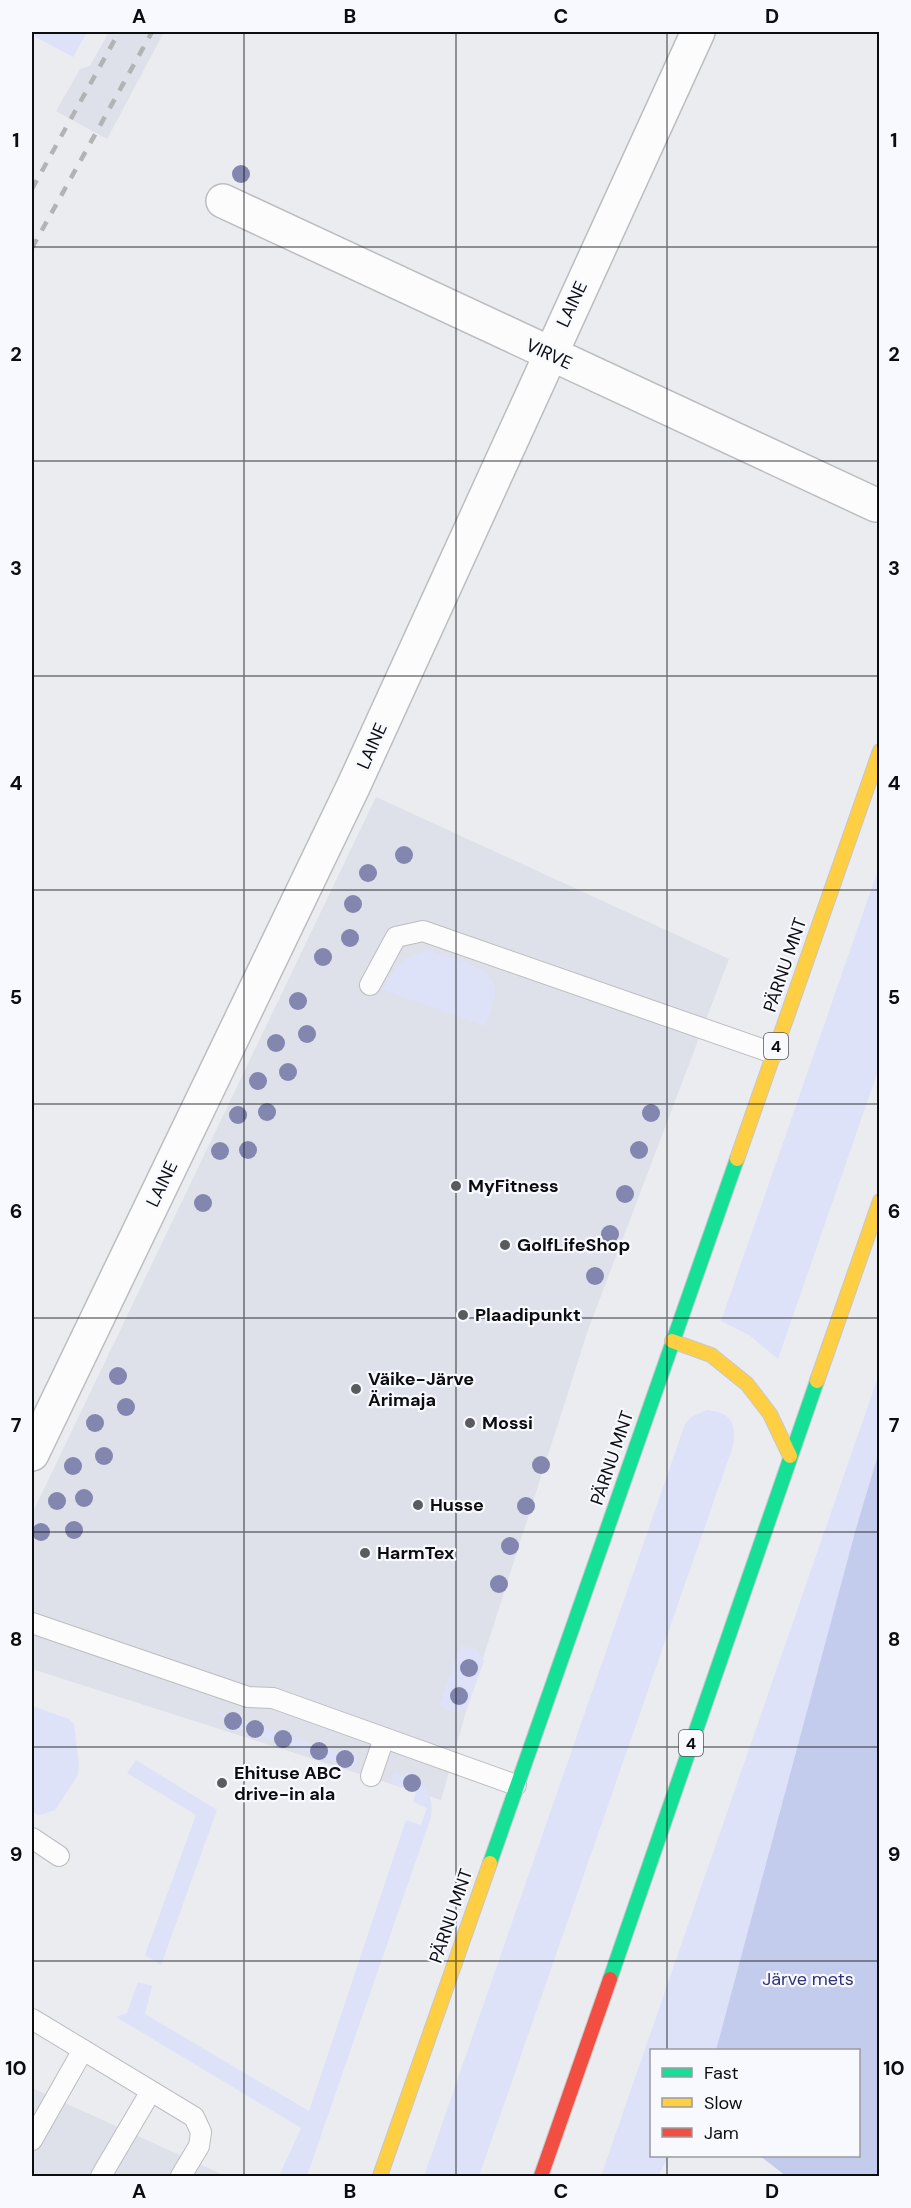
<svg xmlns="http://www.w3.org/2000/svg" width="911" height="2208" font-family="'DM Sans',sans-serif">
	<style>
		.built { fill: #dee0ea }
		.green { fill: #dde2f8 }
		.forest { fill: #c4ccee }
		.lines { fill: none; stroke-linecap: round; stroke-linejoin: round }
		.lane-casing { stroke: #bcbdc0; stroke-width: 22 }
		.street-casing { stroke: #bcbdc0; stroke-width: 36 }
		.fast-casing { stroke: #c7c7c9; stroke-width: 16 }
		.slow-casing { stroke: #c7c7c9; stroke-width: 16 }
		.jam-casing { stroke: #c7c7c9; stroke-width: 16 }
		.lane { stroke: #fcfcfd; stroke-width: 20 }
		.street { stroke: #fcfcfd; stroke-width: 33 }
		.fast { stroke: #16e098; stroke-width: 14 }
		.slow { stroke: #ffcf43; stroke-width: 14 }
		.jam { stroke: #f24e42; stroke-width: 14 }
		.rail { stroke: #b2b3b4; stroke-width: 4.5; stroke-dasharray: 10 10; stroke-linecap: butt }
		.tree { fill: #8386af }
		.grid { fill: none; stroke: #0c0d0f; stroke-width: 1.5; stroke-opacity: 0.55 }
		.poi-dot { fill: #5a5b5e; stroke: #f7f9ff; stroke-width: 2 }
		.labels { text-anchor: middle; dominant-baseline: central; stroke-width: 4.5; stroke-linejoin: round; paint-order: stroke }
		.shield { fill: #f7f9ff; stroke: #525457; stroke-width: 1.5 }
		.shield-label { font-size: 16px; font-weight: bold; fill: #0c0d0f }
		.street-label { font-size: 18px; fill: #0c0d0f; stroke: #f7f9ff }
		.poi-label { font-size: 18px; font-weight: bold; fill: #0c0d0f; stroke: #f7f9ff; text-anchor: start }
		.park-label { font-size: 18px; fill: #2e337a; stroke: #f7f9ff }
		.neatline { fill: none; stroke: #0c0d0f; stroke-width: 2 }
		.grid-label { font-size: 20px; text-anchor: middle; font-weight: bold; fill: #0c0d0f }
	</style>
	<rect width="100%" height="100%" fill="#ebecf0"/>
	<g class="built">
		<polygon points="109,32 164,32 107,139 56,111 80,69 90,66"/>
		<polygon points="376,797 729,959 588,1330 467,1708 441,1800 32,1669 32,1514"/>
		<polygon points="32,2088 226,2176 32,2176"/>
	</g>
	<g class="green">
		<polygon points="32,32 87,32 73,57 32,35"/>
		<polygon points="879,867 879,1068 778,1359 749,1335 721,1321"/>
		<path d="M427 951C447 956 498 967 495 993 494 1004 489 1015 486 1026L383 990C396 966 400 958 427 951Z"/>
		<polygon points="879,1374 879,1451 855,1532 716,2050 652,2050 652,2156 669,2156 658,2176 601,2176"/>
		<path d="M707 1410C731 1412 737 1424 733 1446L479 2176H424L685 1424 691 1417Z"/>
		<polygon points="460,1646 477,1649 484,1661 467,1708 458,1713 446,1710 439,1705"/>
		<polygon points="32,1706 69,1719 74,1724 79,1764 78,1775 55,1810 40,1815 32,1813"/>
		<polygon points="217,1711 358,1759 354,1767 230,1726"/>
		<polygon points="136,1760 217,1810 161,1965 145,1955 196,1815 127,1773"/>
		<path d="M394 1772C419 1780 435 1787 431 1817L307 2176H279L301 2128 116 2017 127 2013 138 1982 152 1986 145 2014 309 2111 406 1820 421 1825 427 1808 413 1802 416 1792 391 1783Z"/>
	</g>
	<polygon class="forest" points="879,1451 879,2176 786,2176 760,2156 858,2156 858,2050 716,2050 855,1532"/>
	<g class="lines">
		<defs>
			<g id="lane">
				<polyline points="370,985 396,937 423,931 773,1053"/>
				<polyline points="32,1623 248,1697 273,1698 516,1785"/>
				<polyline points="371,1776 384,1738"/>
				<polyline points="32,1838 59,1856"/>
				<polyline points="32,2019 194,2117 201,2132 199,2146 181,2176"/>
				<polyline points="32,2140 83,2050"/>
				<polyline points="101,2176 151,2091"/>
			</g>
			<g id="street">
				<polyline points="223,201 876,505"/>
				<polyline points="32,1454 354,785 698,32"/>
			</g>
			<g id="fast">
				<polyline points="490,1863 737,1159"/>
				<polyline points="610,1979 817,1381"/>
			</g>
			<g id="slow">
				<polyline points="737,1159 880,751"/>
				<polyline points="672,1341 711,1355 747,1384 770,1414 790,1456"/>
				<polyline points="817,1381 880,1201"/>
				<polyline points="380,2176 490,1863"/>
			</g>
			<polyline id="jam" points="541,2176 610,1979"/>
		</defs>
		<use href="#lane" class="lane-casing"/>
		<use href="#street" class="street-casing"/>
		<use href="#fast" class="fast-casing"/>
		<use href="#slow" class="slow-casing"/>
		<use href="#jam" class="jam-casing"/>
		<use href="#lane" class="lane"/>
		<use href="#street" class="street"/>
		<use href="#fast" class="fast"/>
		<use href="#slow" class="slow"/>
		<use href="#jam" class="jam"/>
		<g class="rail">
			<polyline points="32,189 119,32"/>
			<polyline points="32,248 152,32"/>
		</g>
	</g>
	<g class="tree">
		<circle cx="241" cy="174" r="9"/>
		<circle cx="404" cy="855" r="9"/>
		<circle cx="368" cy="873" r="9"/>
		<circle cx="353" cy="904" r="9"/>
		<circle cx="350" cy="938" r="9"/>
		<circle cx="323" cy="957" r="9"/>
		<circle cx="298" cy="1001" r="9"/>
		<circle cx="307" cy="1034" r="9"/>
		<circle cx="276" cy="1043" r="9"/>
		<circle cx="288" cy="1072" r="9"/>
		<circle cx="258" cy="1081" r="9"/>
		<circle cx="267" cy="1112" r="9"/>
		<circle cx="651" cy="1113" r="9"/>
		<circle cx="238" cy="1115" r="9"/>
		<circle cx="248" cy="1150" r="9"/>
		<circle cx="639" cy="1150" r="9"/>
		<circle cx="220" cy="1151" r="9"/>
		<circle cx="625" cy="1194" r="9"/>
		<circle cx="203" cy="1203" r="9"/>
		<circle cx="610" cy="1234" r="9"/>
		<circle cx="595" cy="1276" r="9"/>
		<circle cx="118" cy="1376" r="9"/>
		<circle cx="126" cy="1407" r="9"/>
		<circle cx="95" cy="1423" r="9"/>
		<circle cx="104" cy="1456" r="9"/>
		<circle cx="541" cy="1465" r="9"/>
		<circle cx="73" cy="1466" r="9"/>
		<circle cx="84" cy="1498" r="9"/>
		<circle cx="57" cy="1501" r="9"/>
		<circle cx="526" cy="1506" r="9"/>
		<circle cx="74" cy="1530" r="9"/>
		<circle cx="41" cy="1532" r="9"/>
		<circle cx="510" cy="1546" r="9"/>
		<circle cx="499" cy="1584" r="9"/>
		<circle cx="469" cy="1668" r="9"/>
		<circle cx="459" cy="1696" r="9"/>
		<circle cx="233" cy="1721" r="9"/>
		<circle cx="255" cy="1729" r="9"/>
		<circle cx="283" cy="1739" r="9"/>
		<circle cx="319" cy="1751" r="9"/>
		<circle cx="345" cy="1759" r="9"/>
		<circle cx="412" cy="1783" r="9"/>
	</g>
	<path class="grid" d="M244 32V2176M456 32V2176M667 32V2050M32 247H880M32 461H880M32 676H880M32 890H880M32 1104H880M32 1318H880M32 1532H880M32 1747H880M32 1961H880M667 2156V2176"/>
	<g class="poi-dot">
		<circle cx="456" cy="1186" r="6"/>
		<circle cx="505" cy="1245" r="6"/>
		<circle cx="463" cy="1315" r="6"/>
		<circle cx="356" cy="1389" r="6"/>
		<circle cx="470" cy="1423" r="6"/>
		<circle cx="418" cy="1505" r="6"/>
		<circle cx="365" cy="1553" r="6"/>
		<circle cx="222" cy="1783" r="6"/>
	</g>
	<g class="labels">
		<g class="shield">
			<rect x="764" y="1033" width="24" height="26" rx="4.5"/>
			<rect x="679" y="1730" width="24" height="26" rx="4.5"/>
		</g>
		<g class="shield-label">
			<text x="776" y="1046">4</text>
			<text x="691" y="1743">4</text>
		</g>
		<g class="street-label">
			<text transform="translate(572 304) rotate(-65)">LAINE</text>
			<text transform="translate(549 354) rotate(25)">VIRVE</text>
			<text transform="translate(372 746) rotate(-66)">LAINE</text>
			<text transform="translate(785 965) rotate(-71)">PÄRNU MNT</text>
			<text transform="translate(162 1184) rotate(-64)">LAINE</text>
			<text transform="translate(612 1458) rotate(-71)">PÄRNU MNT</text>
			<text transform="translate(451 1916) rotate(-71)">PÄRNU MNT</text>
		</g>
		<g class="poi-label">
			<text x="468" y="1186">MyFitness</text>
			<text x="517" y="1245">GolfLifeShop</text>
			<text x="475" y="1315">Plaadipunkt</text>
			<text x="368" y="1379">Väike-Järve<tspan x="368" dy="21">Ärimaja</tspan></text>
			<text x="482" y="1423">Mossi</text>
			<text x="430" y="1505">Husse</text>
			<text x="377" y="1553">HarmTex</text>
			<text x="234" y="1773">Ehituse ABC<tspan x="234" dy="21">drive-in ala</tspan></text>
		</g>
		<g class="park-label">
			<text x="808" y="1979">Järve mets</text>
		</g>
	</g>
	<rect width="911" height="2208" fill="none" stroke="#f7f9ff" stroke-width="66"/>
	<rect x="650" y="2049" width="210" height="108" fill="#f7f9ff" stroke="#999b9f" stroke-width="1.5"/>
	<rect x="662" y="2068" width="30" height="9" fill="#16e098" stroke="#999b9f" stroke-width="1.5"/>
	<text x="704" y="2079" font-size="18" fill="#0c0d0f">Fast</text>
	<rect x="662" y="2098" width="30" height="9" fill="#ffcf43" stroke="#999b9f" stroke-width="1.5"/>
	<text x="704" y="2109" font-size="18" fill="#0c0d0f">Slow</text>
	<rect x="662" y="2128" width="30" height="9" fill="#f24e42" stroke="#999b9f" stroke-width="1.5"/>
	<text x="704" y="2139" font-size="18" fill="#0c0d0f">Jam</text>
	<rect x="33" y="33" width="845" height="2142" class="neatline"/>
	<g class="grid-label">
		<text x="139" y="23">A</text>
		<text x="350" y="23">B</text>
		<text x="561" y="23">C</text>
		<text x="772" y="23">D</text>
		<text x="16" y="147">1</text>
		<text x="894" y="147">1</text>
		<text x="16" y="361">2</text>
		<text x="894" y="361">2</text>
		<text x="16" y="575">3</text>
		<text x="894" y="575">3</text>
		<text x="16" y="790">4</text>
		<text x="894" y="790">4</text>
		<text x="16" y="1004">5</text>
		<text x="894" y="1004">5</text>
		<text x="16" y="1218">6</text>
		<text x="894" y="1218">6</text>
		<text x="16" y="1432">7</text>
		<text x="894" y="1432">7</text>
		<text x="16" y="1646">8</text>
		<text x="894" y="1646">8</text>
		<text x="16" y="1861">9</text>
		<text x="894" y="1861">9</text>
		<text x="16" y="2075">10</text>
		<text x="894" y="2075">10</text>
		<text x="139" y="2198">A</text>
		<text x="350" y="2198">B</text>
		<text x="561" y="2198">C</text>
		<text x="772" y="2198">D</text>
	</g>
</svg>
